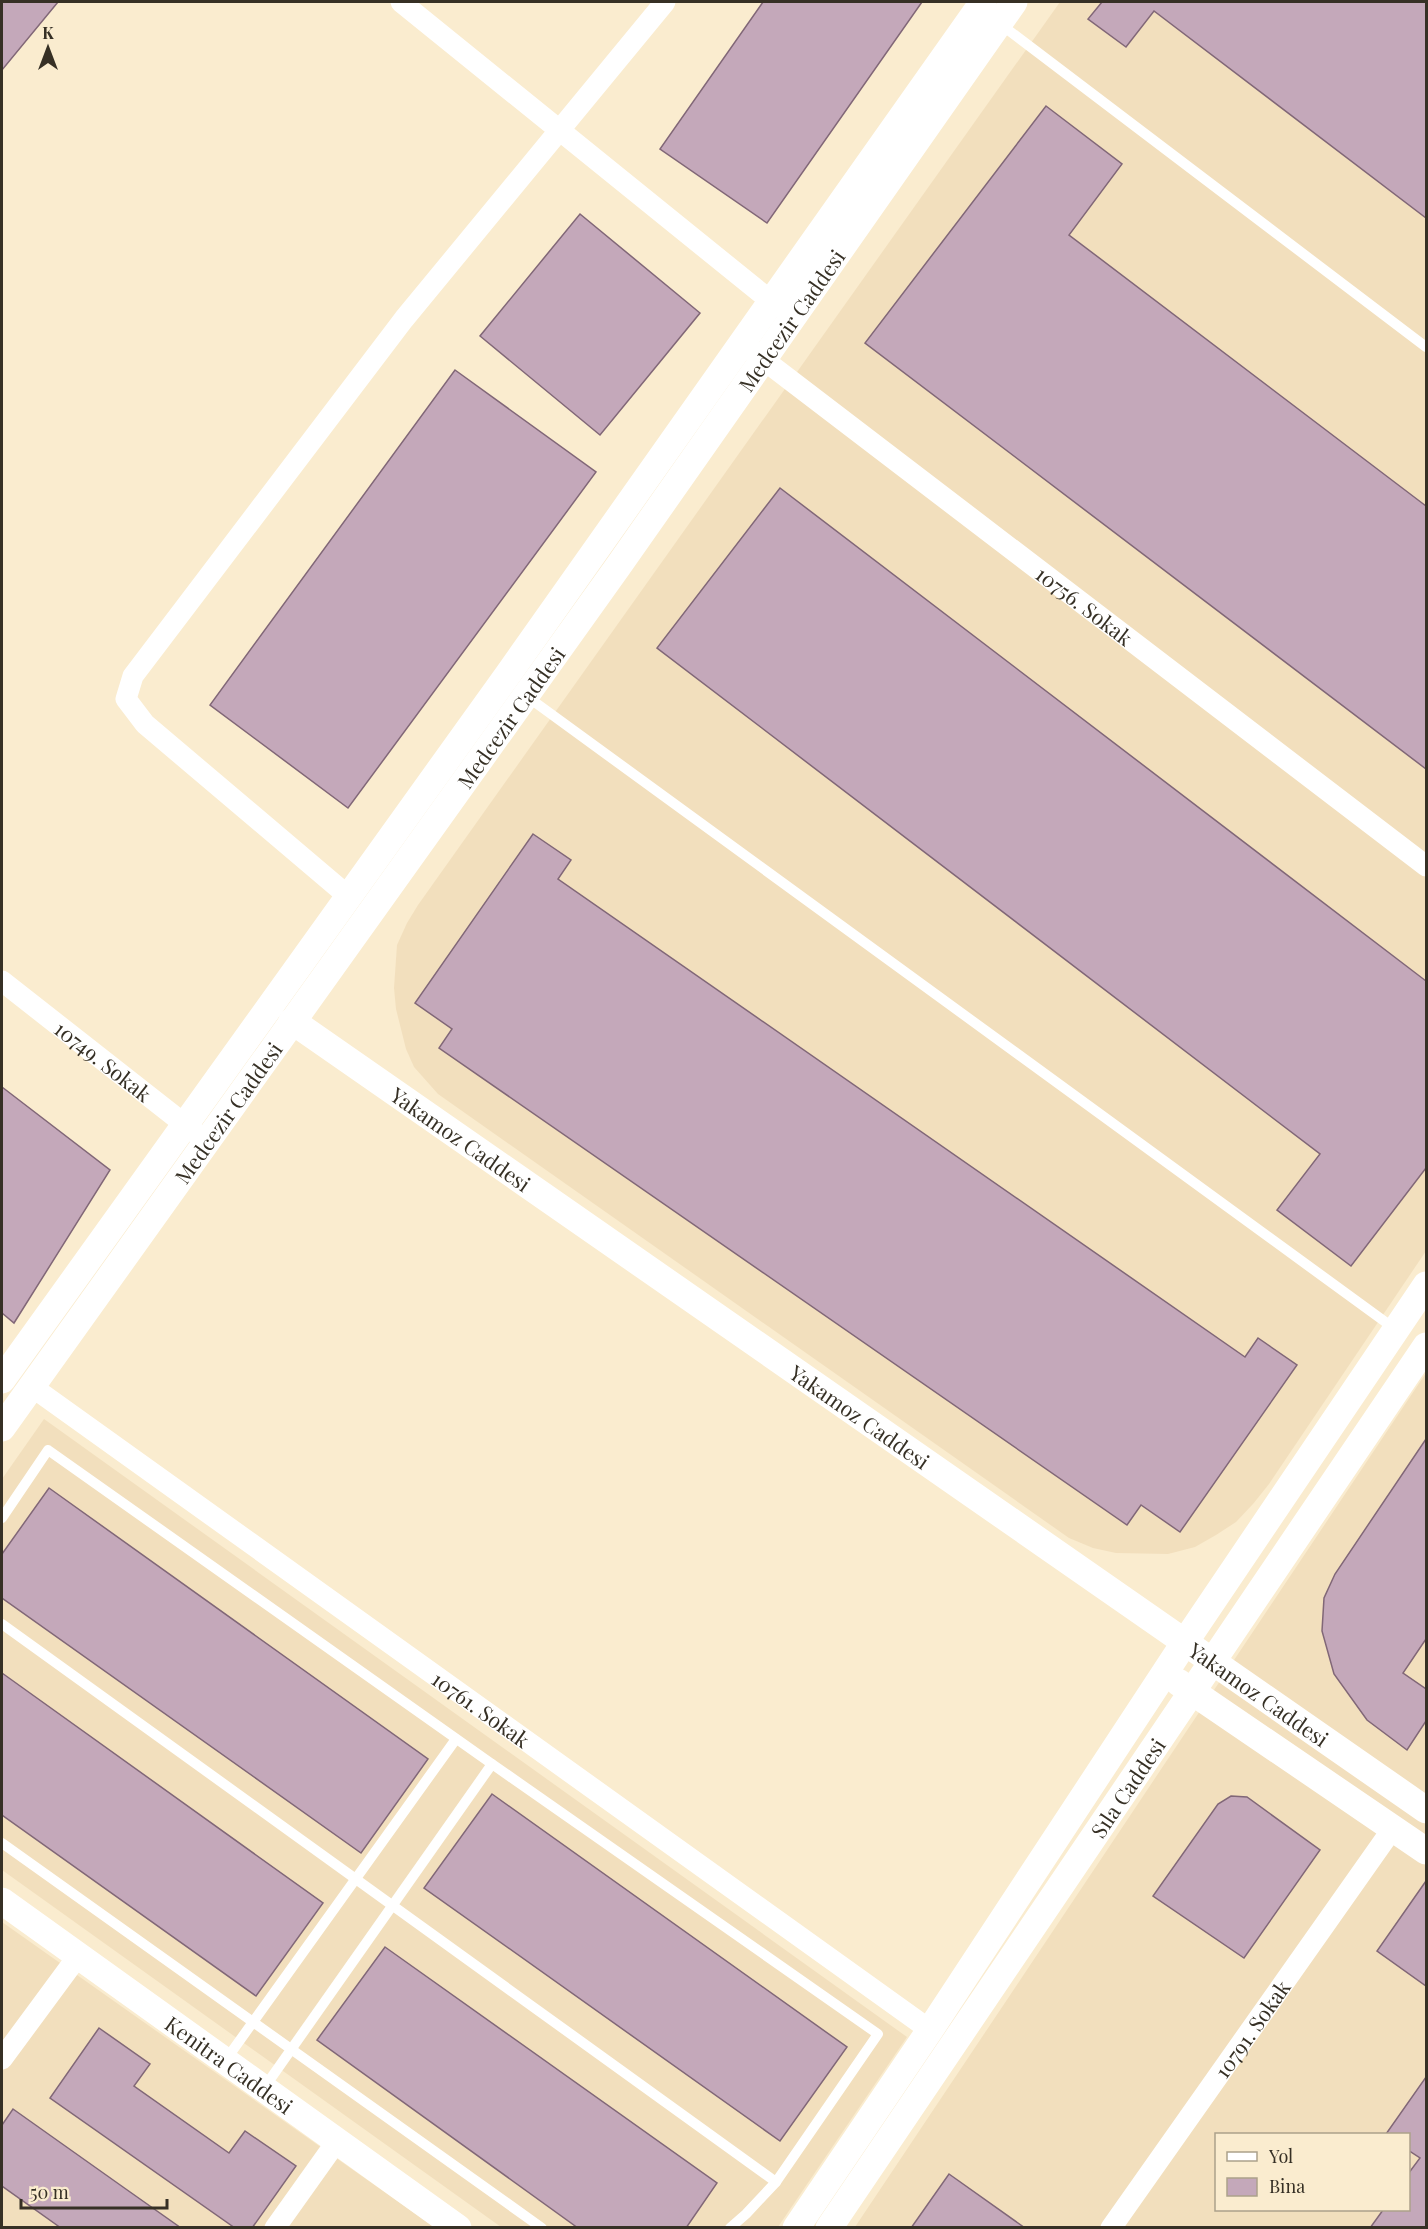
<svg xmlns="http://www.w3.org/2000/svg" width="1428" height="2229" font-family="'Playfair Display',serif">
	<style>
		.built { fill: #f2dfbd; fill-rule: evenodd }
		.building { fill: #c4a8ba; stroke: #816777; stroke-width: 1.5 }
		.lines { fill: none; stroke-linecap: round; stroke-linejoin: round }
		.service { stroke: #fff; stroke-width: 10 }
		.minor { stroke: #fff; stroke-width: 21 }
		.tertiary { stroke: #fff; stroke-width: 27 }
		.labels { text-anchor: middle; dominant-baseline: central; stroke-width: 4.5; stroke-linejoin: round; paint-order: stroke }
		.street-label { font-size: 21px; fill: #363025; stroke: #faeccf }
	</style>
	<rect width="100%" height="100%" fill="#faeccf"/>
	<g class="built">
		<polygon points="1060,2 1426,2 1426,1251 1269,1484 1253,1504 1236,1522 1216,1535 1195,1547 1168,1554 1116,1553 1093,1548 1069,1538 438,1094 414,1067 406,1049 396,1009 394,988 397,945 407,923 418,905"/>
		<path d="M1426 1373V2227H855ZM1216 2134H1408V2210H1216Z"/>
		<polygon points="44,1419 907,2037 778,2227 501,2227 2,1870 2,1479"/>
		<polygon points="2,1922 434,2227 2,2227"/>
	</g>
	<g class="building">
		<polygon points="2,2 58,2 2,70"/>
		<polygon points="763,2 922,2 767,223 660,149"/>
		<polygon points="1102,2 1426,2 1426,218 1154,11 1126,47 1088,19"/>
		<polygon points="1046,106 1122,164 1069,235 1426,506 1426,769 865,343"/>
		<polygon points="580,214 700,313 600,435 480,336"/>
		<polygon points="455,370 596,472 348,808 210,705"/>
		<polygon points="780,488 1426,981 1426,1168 1351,1266 1277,1210 1320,1154 657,648"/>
		<polygon points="533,834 571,860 558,879 1245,1357 1258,1338 1297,1365 1180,1532 1141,1505 1127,1525 439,1048 452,1029 415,1003"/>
		<polygon points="2,1087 110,1170 14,1323 2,1313"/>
		<polygon points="1426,1439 1426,1639 1403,1673 1426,1689 1426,1721 1407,1750 1367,1720 1334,1674 1322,1631 1324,1598 1335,1574"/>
		<polygon points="49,1488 428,1759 361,1853 2,1598 2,1554"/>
		<polygon points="2,1673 323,1903 256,1996 2,1815"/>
		<polygon points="492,1794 847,2047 780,2141 424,1888"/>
		<polygon points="1231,1796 1247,1797 1320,1850 1244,1958 1153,1896 1218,1804"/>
		<polygon points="1426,1881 1426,1986 1377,1951"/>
		<polygon points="385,1947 717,2183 686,2228 578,2228 317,2040"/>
		<polygon points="99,2028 150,2064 134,2086 229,2153 245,2131 296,2166 252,2228 235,2228 50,2098"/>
		<polygon points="1426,2077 1426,2228 1370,2228 1383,2210 1408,2210 1408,2174 1420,2158 1408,2150 1408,2134 1386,2134"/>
		<polygon points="13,2109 123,2187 181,2228 61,2228 2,2186 2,2125"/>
		<polygon points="949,2174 1025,2228 911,2228"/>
	</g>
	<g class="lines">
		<g class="service">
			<polyline points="999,23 1426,347"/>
			<polyline points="525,695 1395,1329"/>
			<polyline points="2,1518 48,1450 492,1764 878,2034 776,2182 746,2214 730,2228"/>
			<polyline points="2,1624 776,2182"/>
			<polyline points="2,1843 542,2228"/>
			<polyline points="225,2061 456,1739"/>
			<polyline points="264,2088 492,1764"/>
		</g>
		<g class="minor">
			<polyline points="401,2 772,302 783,308"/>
			<path id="s1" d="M751 350 1426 866"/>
			<polyline points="348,896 145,724 126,699 133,676 404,319 665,2"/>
			<path id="s2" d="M2 981 197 1134"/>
			<path id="s3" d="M31 1386 930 2030"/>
			<polyline points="2,2059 78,1956"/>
			<polyline points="275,2228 337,2141"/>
			<path id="s4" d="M1111 2228 1393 1828"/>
		</g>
		<g class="tertiary">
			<path id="s5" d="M292 1021 1426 1810"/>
			<polyline points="2,1380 509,673 983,2"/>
			<path id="s6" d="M2 1428 617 568 1014 2"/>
			<polyline points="1178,1682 1426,1851"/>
			<path id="s7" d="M2 1901 458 2228"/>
			<polyline points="796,2228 930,2030 1185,1642 1426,1285"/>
			<path id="s8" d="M829 2228 1426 1346"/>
		</g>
	</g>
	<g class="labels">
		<g class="street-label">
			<text stroke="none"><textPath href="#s6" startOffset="1360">Medcezir Caddesi</textPath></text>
			<text stroke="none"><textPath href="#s1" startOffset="420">10756. Sokak</textPath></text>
			<text stroke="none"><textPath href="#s6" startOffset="874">Medcezir Caddesi</textPath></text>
			<text stroke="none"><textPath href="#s2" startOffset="129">10749. Sokak</textPath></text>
			<text stroke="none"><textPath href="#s6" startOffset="388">Medcezir Caddesi</textPath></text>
			<text stroke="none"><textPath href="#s5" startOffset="206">Yakamoz Caddesi</textPath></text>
			<text stroke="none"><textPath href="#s5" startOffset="692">Yakamoz Caddesi</textPath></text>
			<text stroke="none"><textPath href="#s5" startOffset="1178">Yakamoz Caddesi</textPath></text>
			<text stroke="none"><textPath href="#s3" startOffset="554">10761. Sokak</textPath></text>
			<text stroke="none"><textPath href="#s8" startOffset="532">Sıla Caddesi</textPath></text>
			<text stroke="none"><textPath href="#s4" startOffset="244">10791. Sokak</textPath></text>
			<text stroke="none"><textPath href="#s7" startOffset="280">Kenitra Caddesi</textPath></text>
		</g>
	</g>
	<rect width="1428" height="2229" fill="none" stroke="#363025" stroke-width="6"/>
	<rect x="1215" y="2133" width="195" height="78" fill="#faeccf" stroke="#aca18b" stroke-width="1.5"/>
	<rect x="1227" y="2152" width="30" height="9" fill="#ffffff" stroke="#aca18b" stroke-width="1.5"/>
	<text x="1269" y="2163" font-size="18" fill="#363025">Yol</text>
	<rect x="1227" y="2178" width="30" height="18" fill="#c4a8ba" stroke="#aca18b" stroke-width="1.5"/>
	<text x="1269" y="2193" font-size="18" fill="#363025">Bina</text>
	<g transform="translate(48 48)" stroke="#faeccf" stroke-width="4.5" paint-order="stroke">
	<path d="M0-4.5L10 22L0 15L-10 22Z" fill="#363025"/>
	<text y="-9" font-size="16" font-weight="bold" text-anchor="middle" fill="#363025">K</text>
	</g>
	<path d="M21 2199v9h146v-9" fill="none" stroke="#363025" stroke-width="3"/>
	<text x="30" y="2199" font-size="18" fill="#363025" stroke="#faeccf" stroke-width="4.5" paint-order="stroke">50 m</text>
</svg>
